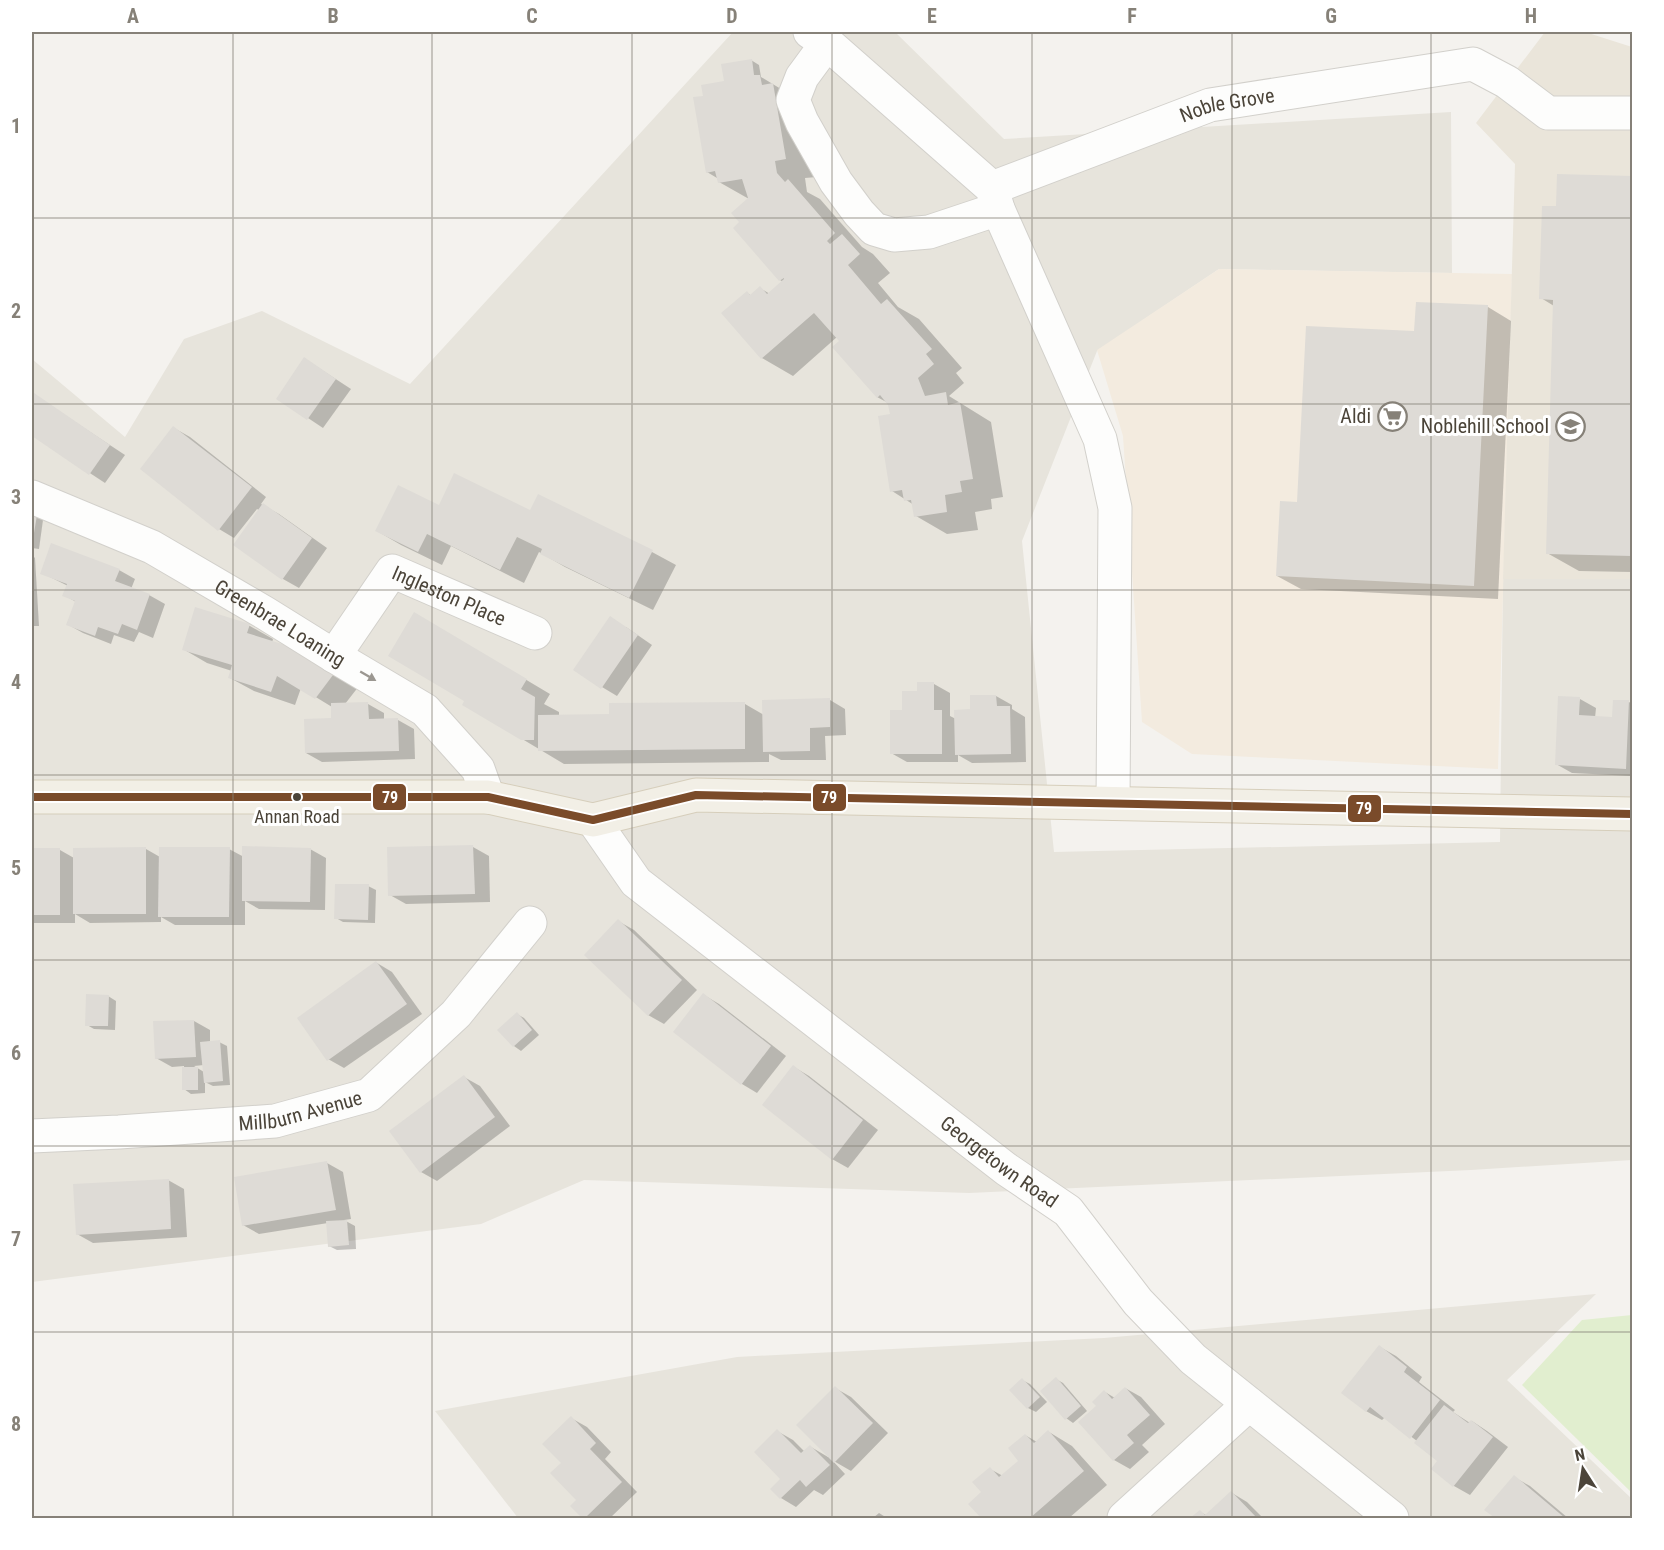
<svg xmlns="http://www.w3.org/2000/svg" width="1664" height="1550" font-family="'Roboto Condensed',sans-serif">
	<style>
		.residential { fill: #e7e4dc }
		.commercial { fill: #f3ebdf }
		.education { fill: #eae5da }
		.green { fill: #e1eecf }
		.shadow { fill: #0003; fill-rule: evenodd }
		.building { fill: #dedbd6 }
		.lines { fill: none; stroke-linecap: round; stroke-linejoin: round }
		.minor-casing { stroke: #d2d0cb; stroke-width: 35 }
		.major-casing { stroke: #d6cebb; stroke-width: 35 }
		.minor { stroke: #fdfdfc; stroke-width: 33 }
		.major { stroke: #f2efe6; stroke-width: 33 }
		.bus-1-casing { stroke: #fff; stroke-width: 12 }
		.bus-1 { stroke: #7a4b2a; stroke-width: 8 }
		.oneway { fill: #9b9791 }
		.grid { fill: none; stroke: #868178; stroke-width: 1.5; stroke-opacity: 0.55 }
		.bus-dot { fill: #4b4439; stroke: #fff; stroke-width: 2 }
		.labels { text-anchor: middle; dominant-baseline: central; stroke-width: 6; stroke-linejoin: round; paint-order: stroke }
		.bus-label { font-size: 18px; fill: #4b4439; stroke: #fff }
		.street-label { font-size: 20px; fill: #4b4439; stroke: #fff }
		.poi-label { font-size: 20px; fill: #4b4439; stroke: #fff; text-anchor: end }
		.line-badge { stroke: #fff; stroke-width: 2 }
		.badge-label { font-size: 16px; text-anchor: middle; font-weight: bold; fill: #fff }
		.neatline { fill: none; stroke: #868178; stroke-width: 2 }
		.grid-label { font-size: 20px; text-anchor: middle; font-weight: bold; fill: #868178 }
	</style>
	<rect width="100%" height="100%" fill="#f4f2ee"/>
	<g class="residential">
		<polygon points="733,32 895,32 1004,139 1451,112 1452,273 1219,269 1097,351 1022,541 1054,852 1500,842 1503,579 1632,579 1632,1160 1471,1170 969,1193 584,1180 481,1224 32,1282 32,359 125,437 184,339 262,311 410,384"/>
		<polygon points="1596,1294 1507,1380 1632,1499 1632,1518 518,1518 435,1411 737,1357 1104,1338"/>
	</g>
	<polygon class="commercial" points="1219,269 1512,274 1498,769 1192,754 1142,722 1123,436 1097,350"/>
	<polygon class="education" points="1545,32 1585,32 1632,47 1632,579 1503,579 1515,164 1476,123"/>
	<polygon class="green" points="1632,1315 1632,1493 1522,1385 1582,1320"/>
	<g class="shadow">
		<polygon points="751,60 759,65 761,77 804,103 817,177 805,178 807,192 820,199 862,247 873,254 890,273 878,283 898,307 919,319 962,368 956,373 964,383 949,396 991,422 1003,497 991,499 992,509 975,512 978,530 947,534 916,516 914,505 892,491 892,415 890,404 877,397 837,337 793,376 762,358 723,314 747,293 752,296 760,288 770,294 783,282 780,280 741,222 749,199 719,182 717,178 707,172 704,97 725,82"/>
		<polygon points="1558,176 1632,178 1632,572 1579,571 1547,553 1554,306 1541,298 1557,208"/>
		<polygon points="1488,307 1511,321 1498,599 1301,589 1277,576 1299,504 1416,333"/>
		<polygon points="305,359 351,389 323,428 278,398"/>
		<polygon points="34,395 125,455 105,483 32,435 32,400"/>
		<polygon points="174,428 190,437 266,497 261,504 279,514 327,548 299,588 283,579 235,545 259,510 257,509 234,538 219,529"/>
		<polygon points="531,512 652,552 676,565 653,610 565,567 539,552 524,583 451,546 442,565 401,545 377,531"/>
		<polygon points="32,515 43,520 39,549 32,548"/>
		<polygon points="32,555 35,558 39,626 32,626"/>
		<polygon points="119,570 135,579 131,589 149,595 165,604 153,638 139,632 134,642 114,635 111,644 83,633 67,624 76,602 64,595 68,586 42,573"/>
		<polygon points="196,609 250,626 273,639 272,643 359,686 345,704 368,704 384,713 384,720 398,720 414,729 415,759 322,762 306,753 333,720 332,707 301,688 295,705 254,691 230,678 232,671 207,663 183,649"/>
		<polygon points="415,614 550,694 544,704 559,712 559,716 610,715 745,704 764,715 830,700 845,709 846,735 825,736 826,760 781,760 769,754 769,762 564,764 464,704 466,700"/>
		<polygon points="626,627 652,645 617,696 602,687"/>
		<polygon points="919,684 934,684 950,693 950,716 956,719 996,696 1012,705 1012,709 1025,717 1026,762 972,763 958,755 958,762 907,762 891,753 903,711 918,692"/>
		<polygon points="1580,699 1596,708 1595,718 1614,719 1615,701 1629,702 1632,704 1632,776 1572,773 1556,764"/>
		<polygon points="473,847 489,856 490,902 406,904 390,895"/>
		<polygon points="146,849 160,857 229,849 244,857 310,849 326,858 325,910 259,909 245,901 245,925 175,925 161,917 161,922 90,923 75,914 75,923 32,923 32,850 60,850 74,858"/>
		<polygon points="368,886 376,890 375,923 343,922 336,918"/>
		<polygon points="618,921 634,930 697,990 664,1024 648,1015"/>
		<polygon points="377,963 392,972 422,1014 344,1068 328,1059"/>
		<polygon points="704,995 719,1004 786,1056 757,1093 742,1084"/>
		<polygon points="108,996 116,1001 115,1030 94,1029 87,1025"/>
		<polygon points="517,1014 524,1018 539,1035 521,1051 514,1046"/>
		<path d="M194 1021 210 1030V1043L219 1042 227 1046 230 1085 213 1086 205 1082V1093L191 1094 184 1089V1066L172 1067 156 1058 155 1023ZM204 1065V1072L194 1066Z"/>
		<polygon points="794,1067 809,1076 878,1130 848,1168 832,1159"/>
		<polygon points="464,1077 480,1086 510,1126 437,1181 421,1172"/>
		<polygon points="327,1163 343,1172 351,1219 344,1220 355,1226 356,1249 337,1250 329,1246 328,1223 259,1234 243,1225"/>
		<polygon points="168,1180 184,1189 187,1237 93,1243 77,1234"/>
		<polygon points="1380,1347 1396,1356 1422,1377 1419,1382 1455,1410 1453,1412 1470,1423 1472,1421 1487,1431 1508,1447 1470,1495 1454,1486 1433,1469 1440,1461 1417,1441 1385,1417 1382,1420 1366,1411"/>
		<polygon points="1056,1379 1063,1383 1087,1411 1073,1423 1066,1418"/>
		<polygon points="1022,1380 1030,1384 1047,1402 1036,1412 1028,1408 1011,1390"/>
		<polygon points="835,1388 851,1397 888,1433 851,1471 832,1460 845,1474 823,1495 814,1490 796,1507 781,1498 782,1479 777,1431 793,1440 805,1452 811,1447 828,1457"/>
		<polygon points="1125,1388 1141,1397 1165,1424 1142,1445 1149,1452 1130,1469 1114,1460 1080,1422 1099,1406 1105,1392 1115,1398"/>
		<polygon points="571,1418 587,1427 611,1452 605,1459 637,1492 610,1518 584,1518 572,1506 578,1500 563,1463"/>
		<polygon points="1049,1432 1072,1446 1107,1485 1069,1518 983,1518 971,1504 983,1493 990,1469 1003,1476 1020,1461 1025,1435 1037,1442"/>
		<polygon points="1514,1477 1530,1486 1568,1518 1497,1518 1487,1510"/>
		<polygon points="1232,1493 1247,1502 1263,1518 1193,1518 1200,1512 1206,1515"/>
		<polygon points="879,1513 887,1518 873,1518"/>
	</g>
	<g class="building">
		<polygon points="752,59 754,75 760,75 762,85 773,83 786,159 775,161 777,173 785,182 788,179 835,233 827,241 830,244 842,234 860,254 848,265 881,304 887,299 932,349 926,354 934,364 918,378 925,396 946,392 948,405 960,402 973,479 960,481 962,492 945,495 947,512 914,517 911,500 904,501 902,490 890,492 878,416 890,414 888,405 880,395 877,398 832,347 839,341 814,313 761,359 721,313 747,291 750,295 760,286 767,294 784,279 784,278 779,281 733,228 739,222 731,213 748,198 742,179 718,183 715,171 706,173 693,97 703,96 701,85 724,81 721,64"/>
		<polygon points="1557,174 1632,176 1632,556 1546,554 1553,300 1539,299 1542,206 1556,206"/>
		<polygon points="1416,302 1488,305 1474,586 1276,576 1280,501 1297,502 1306,326 1414,331"/>
		<polygon points="304,357 336,379 307,420 276,399"/>
		<polygon points="34,393 110,445 89,475 32,436 32,397"/>
		<polygon points="173,426 252,487 218,531 140,469"/>
		<polygon points="454,473 530,510 538,494 653,550 629,598 540,554 542,549 517,537 500,570 427,534 418,552 375,531 398,485 439,505"/>
		<polygon points="263,503 312,538 282,580 233,545"/>
		<polygon points="32,514 37,515 33,539 32,539"/>
		<polygon points="51,543 120,569 115,581 150,594 137,630 122,624 118,634 98,627 95,636 66,625 75,601 62,596 67,584 40,574"/>
		<polygon points="195,607 250,624 247,633 282,644 336,671 315,699 277,676 271,692 228,678 232,665 182,650"/>
		<polygon points="414,612 527,679 521,689 535,697 534,740 521,740 462,705 464,701 388,656"/>
		<polygon points="610,616 638,635 601,689 573,670"/>
		<polygon points="917,682 934,682 934,710 942,710 942,754 890,754 890,710 902,710 902,691 917,691"/>
		<polygon points="970,695 996,695 997,706 1010,706 1011,754 955,755 954,710 970,709"/>
		<polygon points="1558,696 1580,697 1579,715 1612,717 1613,700 1629,700 1626,769 1555,765"/>
		<polygon points="830,698 830,727 810,728 810,751 763,752 762,700"/>
		<polygon points="368,702 369,719 398,718 399,751 305,753 304,719 331,718 331,703"/>
		<polygon points="745,702 745,749 538,751 538,715 609,714 609,703"/>
		<polygon points="473,845 475,894 388,896 387,847"/>
		<polygon points="242,846 311,848 310,902 242,901"/>
		<polygon points="146,847 146,914 73,914 73,848"/>
		<polygon points="159,847 230,847 229,917 158,917"/>
		<rect x="32" y="848" width="28" height="67"/>
		<polygon points="335,884 369,884 368,920 334,919"/>
		<polygon points="618,919 682,980 648,1016 584,955"/>
		<polygon points="376,961 407,1004 327,1061 297,1018"/>
		<polygon points="703,993 771,1046 741,1085 673,1032"/>
		<polygon points="86,994 109,995 108,1026 85,1026"/>
		<polygon points="517,1012 532,1030 513,1047 497,1030"/>
		<polygon points="194,1020 196,1057 155,1059 153,1021"/>
		<polygon points="220,1040 223,1081 204,1083 200,1042"/>
		<polygon points="793,1065 863,1120 832,1160 762,1105"/>
		<rect x="182" y="1067" width="16" height="23"/>
		<polygon points="464,1075 495,1117 420,1173 389,1131"/>
		<polygon points="327,1161 336,1210 242,1226 234,1177"/>
		<polygon points="169,1179 171,1229 76,1235 73,1184"/>
		<polygon points="347,1220 349,1245 328,1247 326,1221"/>
		<polygon points="1379,1345 1407,1367 1404,1372 1440,1400 1410,1439 1370,1407 1366,1412 1341,1393"/>
		<polygon points="1056,1377 1081,1406 1065,1420 1040,1391"/>
		<polygon points="1022,1378 1040,1397 1027,1409 1009,1390"/>
		<polygon points="835,1386 873,1423 834,1463 796,1425"/>
		<polygon points="1125,1387 1150,1415 1127,1435 1134,1443 1113,1461 1078,1422 1096,1406 1092,1402 1104,1390 1112,1399"/>
		<polygon points="1444,1405 1468,1423 1471,1420 1493,1437 1453,1487 1431,1469 1437,1461 1414,1443"/>
		<polygon points="571,1416 596,1443 590,1449 622,1482 585,1518 582,1518 570,1506 576,1500 550,1473 561,1463 542,1444"/>
		<polygon points="777,1429 801,1453 810,1445 830,1465 806,1487 800,1480 780,1499 770,1489 780,1479 754,1452"/>
		<polygon points="1048,1430 1084,1471 1030,1518 981,1518 968,1504 981,1492 972,1482 990,1467 999,1477 1018,1461 1008,1448 1025,1434 1034,1443"/>
		<polygon points="1514,1475 1565,1518 1495,1518 1484,1510"/>
		<polygon points="1231,1491 1257,1518 1190,1518 1200,1510 1205,1515"/>
	</g>
	<g class="lines">
		<defs>
			<g id="minor">
				<polyline points="810,32 827,43 992,188 998,209 1100,439 1115,508 1113,803"/>
				<polyline points="827,43 802,77 793,100 802,122 836,182 859,213 874,229 894,235 929,232 998,209"/>
				<path id="s1" d="M992 188 1210 105 1473 64 1507 82 1548 113H1632"/>
				<path id="s2" d="M32 497 152 547 265 613 334 656 425 710 478 769 488 797"/>
				<path id="s3" d="M334 656 392 571 535 633"/>
				<path id="s4" d="M593 820 636 882 1006 1169 1068 1211 1138 1302 1193 1359 1392 1518"/>
				<path id="s5" d="M32 1136 119 1132 275 1121 369 1095 456 1014 530 923"/>
				<polyline points="1124,1518 1249,1404"/>
			</g>
			<polyline id="major" points="32,797 488,797 593,820 696,795 1632,814"/>
		</defs>
		<use href="#minor" class="minor-casing"/>
		<use href="#major" class="major-casing"/>
		<use href="#minor" class="minor"/>
		<use href="#major" class="major"/>
		<defs>
			<polyline id="bus-1" points="32,797 488,797 593,820 696,795 1632,814"/>
		</defs>
		<use href="#bus-1" class="bus-1-casing"/>
		<use href="#bus-1" class="bus-1"/>
	</g>
	<defs><path id="oneway-solid" d="M-6-.8H1V-3.2L6.5 0L1 3.2V.8H-6Z" transform="scale(1.5)"/></defs>
	<use class="oneway" href="#oneway-solid" transform="translate(368 676) rotate(30)"/>
	<path class="grid" d="M233 32V1518M432 32V1518M632 32V1518M832 32V1518M1032 32V1518M1232 32V1518M1431 32V1518M32 218H1632M32 404H1632M32 590H1632M32 775H1632M32 960H1632M32 1146H1632M32 1332H1632"/>
	<defs>
		<symbol id="supermarket-ring" viewBox="-11 -11 22 22"><circle r="9.5" fill="#fff" stroke="#868178" stroke-width="1.5"/><path d="M-6-5.5h2.5l.6 2H6L4.5 2H-2.5L-4.4-4H-6ZM-1.5 3.2a1.3 1.3 0 1 0 .1 0ZM3 3.2a1.3 1.3 0 1 0 .1 0Z" fill="#868178"/></symbol>
		<symbol id="school-ring" viewBox="-11 -11 22 22"><circle r="9.5" fill="#fff" stroke="#868178" stroke-width="1.5"/><path d="M0-5L7-2L0 1L-7-2ZM-4 1L0 2.5L4 1V4Q0 6-4 4Z" fill="#868178"/></symbol>
	</defs>
	<g fill-rule="evenodd">
		<use href="#supermarket-ring" x="1376" y="400" width="33" height="33"/>
		<use href="#school-ring" x="1554" y="410" width="33" height="33"/>
	</g>
	<circle class="bus-dot" cx="297" cy="797" r="5"/>
	<g class="labels">
		<g class="bus-label">
			<text x="297" y="816">Annan Road</text>
		</g>
		<g class="street-label">
			<text stroke="none"><textPath href="#s1" startOffset="250">Noble Grove</textPath></text>
			<text stroke="none"><textPath href="#s3" startOffset="165">Ingleston Place</textPath></text>
			<text stroke="none"><textPath href="#s2" startOffset="279">Greenbrae Loaning</textPath></text>
			<text stroke="none"><textPath href="#s5" startOffset="270">Millburn Avenue</textPath></text>
			<text stroke="none"><textPath href="#s4" startOffset="534">Georgetown Road</textPath></text>
		</g>
		<g class="poi-label">
			<text x="1371" y="416">Aldi</text>
			<text x="1549" y="426">Noblehill School</text>
		</g>
	</g>
	<g class="line-badge">
		<rect x="372" y="783" width="35" height="28" rx="6" fill="#7a4b2a"/>
		<rect x="812" y="783" width="35" height="29" rx="6" fill="#7a4b2a"/>
		<rect x="1347" y="794" width="35" height="29" rx="6" fill="#7a4b2a"/>
	</g>
	<g class="badge-label">
		<text x="390" y="803">79</text>
		<text x="829" y="803">79</text>
		<text x="1364" y="814">79</text>
	</g>
	<rect width="1664" height="1550" fill="none" stroke="#ffffff" stroke-width="66"/>
	<g transform="translate(1583 1469) rotate(348)" stroke="#ffffff" stroke-width="4.5" paint-order="stroke">
	<path d="M0-4.5L10 22L0 15L-10 22Z" fill="#4b4439"/>
	<text y="-9" font-size="16" font-weight="bold" text-anchor="middle" fill="#4b4439">N</text>
	</g>
	<rect x="33" y="33" width="1598" height="1484" class="neatline"/>
	<g class="grid-label">
		<text x="133" y="23">A</text>
		<text x="333" y="23">B</text>
		<text x="532" y="23">C</text>
		<text x="732" y="23">D</text>
		<text x="932" y="23">E</text>
		<text x="1132" y="23">F</text>
		<text x="1331" y="23">G</text>
		<text x="1531" y="23">H</text>
		<text x="16" y="133">1</text>
		<text x="16" y="318">2</text>
		<text x="16" y="504">3</text>
		<text x="16" y="689">4</text>
		<text x="16" y="875">5</text>
		<text x="16" y="1060">6</text>
		<text x="16" y="1246">7</text>
		<text x="16" y="1431">8</text>
	</g>
</svg>
